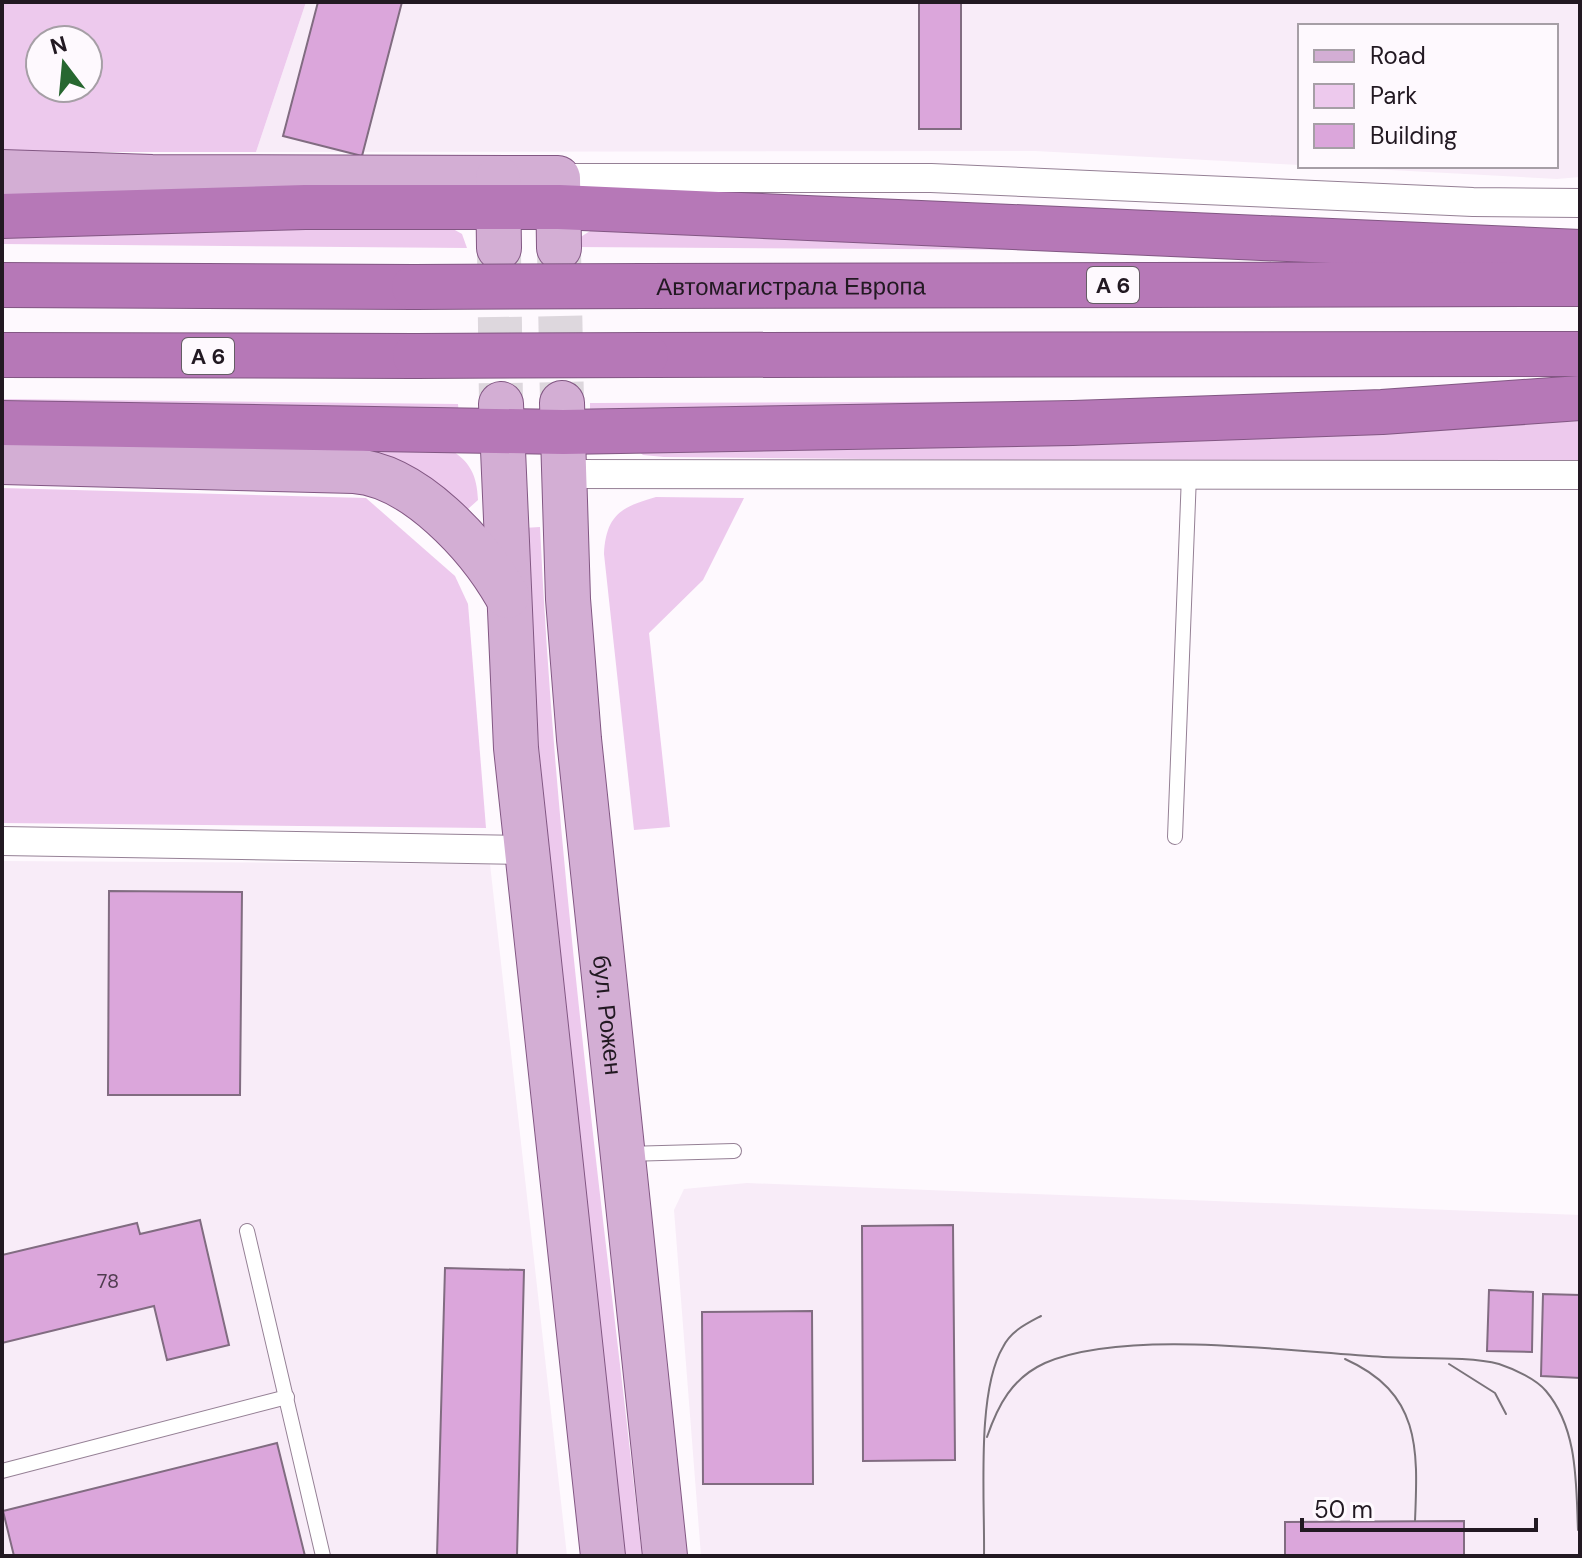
<svg xmlns="http://www.w3.org/2000/svg" width="1582" height="1558" font-family="'DM Sans',sans-serif">
	<style>
		.built { fill: #f8ecf8 }
		.green { fill: #edc9ed; fill-rule: evenodd }
		.building { fill: #dba6db; stroke: #816c81; stroke-width: 2 }
		.lines { fill: none; stroke-linecap: round; stroke-linejoin: round }
		.primary-tunnel { stroke: #ddd7dd; stroke-width: 44; stroke-dasharray: 44 22; stroke-linecap: butt }
		.lane-casing { stroke: #958095; stroke-width: 16 }
		.street-casing { stroke: #958095; stroke-width: 30 }
		.primary-casing { stroke: #825783; stroke-width: 46 }
		.highway-casing { stroke: #825783; stroke-width: 46 }
		.lane { stroke: #fff; stroke-width: 14 }
		.street { stroke: #fff; stroke-width: 28 }
		.primary { stroke: #d3aed4; stroke-width: 44 }
		.highway { stroke: #b678b7; stroke-width: 44 }
		.tram { stroke: #7a737a; stroke-width: 2 }
		.highway-bridge-casing { stroke: #825783; stroke-width: 46; stroke-linecap: butt }
		.highway-bridge { stroke: #b678b7; stroke-width: 44 }
		.labels { text-anchor: middle; dominant-baseline: central; stroke-width: 7; stroke-linejoin: round; paint-order: stroke }
		.number-label { font-size: 20px; fill: #503c50 }
		.shield { fill: #fef9fe; stroke: #645c64; stroke-width: 2 }
		.shield-label { font-size: 22px; font-weight: bold; fill: #221922 }
		.street-label { font-size: 24px; fill: #221922; stroke: #fef9fe }
	</style>
	<rect width="100%" height="100%" fill="#fef9fe"/>
	<g class="built">
		<polygon points="306,2 1580,2 1580,177 1557,179 1316,166 1556,166 1556,26 1300,26 1300,165 1035,151 256,152"/>
		<polygon points="2,861 490,864 567,1556 2,1556"/>
		<polygon points="747,1183 1580,1215 1580,1556 701,1556 674,1210 684,1189"/>
	</g>
	<g class="green">
		<path d="M2 2H306L256 152H2ZM40 40H88V88H40Z"/>
		<polygon points="446,225 462,234 467,248 2,244 2,236"/>
		<polygon points="598,226 1219,251 575,247 579,238"/>
		<polygon points="2,399 458,404 459,416 2,410"/>
		<polygon points="1200,401 590,414 590,403"/>
		<polygon points="1580,421 1580,460 1563,466 664,457 643,455 637,450 1148,439"/>
		<path d="M2 436 449 449C470 461 477 475 478 500L458 518 409 473Z"/>
		<polygon points="2,488 366,498 455,576 468,604 486,828 2,823"/>
		<path d="M656 497 744 498 703 580 649 633 670 827 634 830 604 554C606 515 621 507 656 497Z"/>
		<path d="M540 527C556 871 604 1214 642 1556H625L540 761 523 528Z"/>
	</g>
	<g class="building">
		<polygon points="318,2 402,2 362,156 283,136"/>
		<rect x="919" y="2" width="42" height="127"/>
		<polygon points="109,891 242,892 240,1095 108,1095"/>
		<polygon points="200,1220 229,1345 167,1360 154,1306 2,1343 2,1255 137,1223 140,1234"/>
		<polygon points="953,1225 955,1460 863,1461 862,1226"/>
		<polygon points="445,1268 524,1270 517,1556 437,1556"/>
		<polygon points="1489,1290 1533,1292 1532,1352 1487,1351"/>
		<polygon points="1543,1294 1580,1295 1580,1378 1541,1376"/>
		<polygon points="812,1311 813,1484 703,1484 702,1312"/>
		<polygon points="277,1443 305,1556 14,1556 3,1511"/>
		<polygon points="1464,1521 1464,1556 1285,1556 1285,1522"/>
	</g>
	<g class="lines">
		<g class="primary-tunnel">
			<polyline points="559,250 562,403"/>
			<polyline points="499,251 501,404"/>
		</g>
		<defs>
			<g id="lane">
				<polyline points="1175,837 1189,475"/>
				<polyline points="626,1154 734,1151"/>
				<polyline points="247,1231 323,1556"/>
				<polyline points="2,1471 287,1397"/>
			</g>
			<g id="street">
				<polyline points="558,178 931,178 1473,202 1580,203"/>
				<polyline points="563,474 1580,475"/>
				<polyline points="2,841 527,850"/>
			</g>
			<g id="primary">
				<polyline points="2,172 152,177 558,178 559,248"/>
				<polyline points="498,178 499,248"/>
				<path id="s1" d="M562 403 568 599 579 739 665 1556"/>
				<polyline points="501,404 516,748 603,1556"/>
				<path d="M2 462 354 471C414 475 478 545 507 596"/>
			</g>
			<g id="highway">
				<polyline points="2,216 305,207 559,207 1580,252"/>
				<polyline points="2,285 414,287"/>
				<path id="s2" d="M645 286 1580 284"/>
				<polyline points="2,355 415,356"/>
				<polyline points="646,355 1580,354"/>
				<polyline points="2,423 563,432 1073,423 1382,412 1580,398"/>
			</g>
		</defs>
		<use href="#lane" class="lane-casing"/>
		<use href="#street" class="street-casing"/>
		<use href="#primary" class="primary-casing"/>
		<use href="#highway" class="highway-casing"/>
		<use href="#lane" class="lane"/>
		<use href="#street" class="street"/>
		<use href="#primary" class="primary"/>
		<use href="#highway" class="highway"/>
		<g class="tram">
			<path d="M1345 1359C1421 1393 1418 1449 1415 1521"/>
			<polyline points="1449,1364 1495,1393 1506,1414"/>
			<path d="M987 1437C998 1405 1012 1378 1045 1363 1128 1328 1291 1352 1383 1357 1415 1359 1470 1356 1499 1364 1514 1369 1536 1379 1546 1391 1578 1429 1576 1483 1578 1530"/>
			<path d="M984 1556C985 1501 976 1392 1003 1347 1011 1331 1026 1324 1041 1316"/>
		</g>
		<defs>
			<g id="highway-bridge">
				<polyline points="414,287 645,286"/>
				<polyline points="415,356 646,355"/>
			</g>
		</defs>
		<use href="#highway-bridge" class="highway-bridge-casing"/>
		<use href="#highway-bridge" class="highway-bridge"/>
	</g>
	<g class="labels">
		<g class="number-label">
			<text x="108" y="1281">78</text>
		</g>
		<g class="shield">
			<rect x="1087" y="267" width="52" height="36" rx="6"/>
			<rect x="182" y="338" width="52" height="36" rx="6"/>
		</g>
		<g class="shield-label">
			<text x="1113" y="285">A 6</text>
			<text x="208" y="356">A 6</text>
		</g>
		<g class="street-label">
			<text stroke="none"><textPath href="#s2" startOffset="146">Автомагистрала Европа</textPath></text>
			<text stroke="none"><textPath href="#s1" startOffset="614">бул. Рожен</textPath></text>
		</g>
	</g>
	<rect width="1582" height="1558" fill="none" stroke="#221922" stroke-width="8"/>
	<rect x="1298" y="24" width="260" height="144" fill="#fef9fe" stroke="#a69fa6" stroke-width="2"/>
	<rect x="1314" y="50" width="40" height="12" fill="#d3aed4" stroke="#a69fa6" stroke-width="2"/>
	<text x="1370" y="64" font-size="24" fill="#221922">Road</text>
	<rect x="1314" y="84" width="40" height="24" fill="#edc9ed" stroke="#a69fa6" stroke-width="2"/>
	<text x="1370" y="104" font-size="24" fill="#221922">Park</text>
	<rect x="1314" y="124" width="40" height="24" fill="#dba6db" stroke="#a69fa6" stroke-width="2"/>
	<text x="1370" y="144" font-size="24" fill="#221922">Building</text>
	<g transform="translate(64 64) rotate(344)"><circle r="38" fill="#fef9fe" stroke="#a69fa6" stroke-width="2"/>
	<path d="M0-6L14 30L0 20L-14 30Z" fill="#276730"/>
	<text y="-12" font-size="22" font-weight="bold" text-anchor="middle" fill="#221922">N</text>
	</g>
	<path d="M1302 1518v12h234v-12" fill="none" stroke="#221922" stroke-width="4"/>
	<text x="1314" y="1518" font-size="24" fill="#221922" stroke="#fef9fe" stroke-width="6" paint-order="stroke">50 m</text>
</svg>
